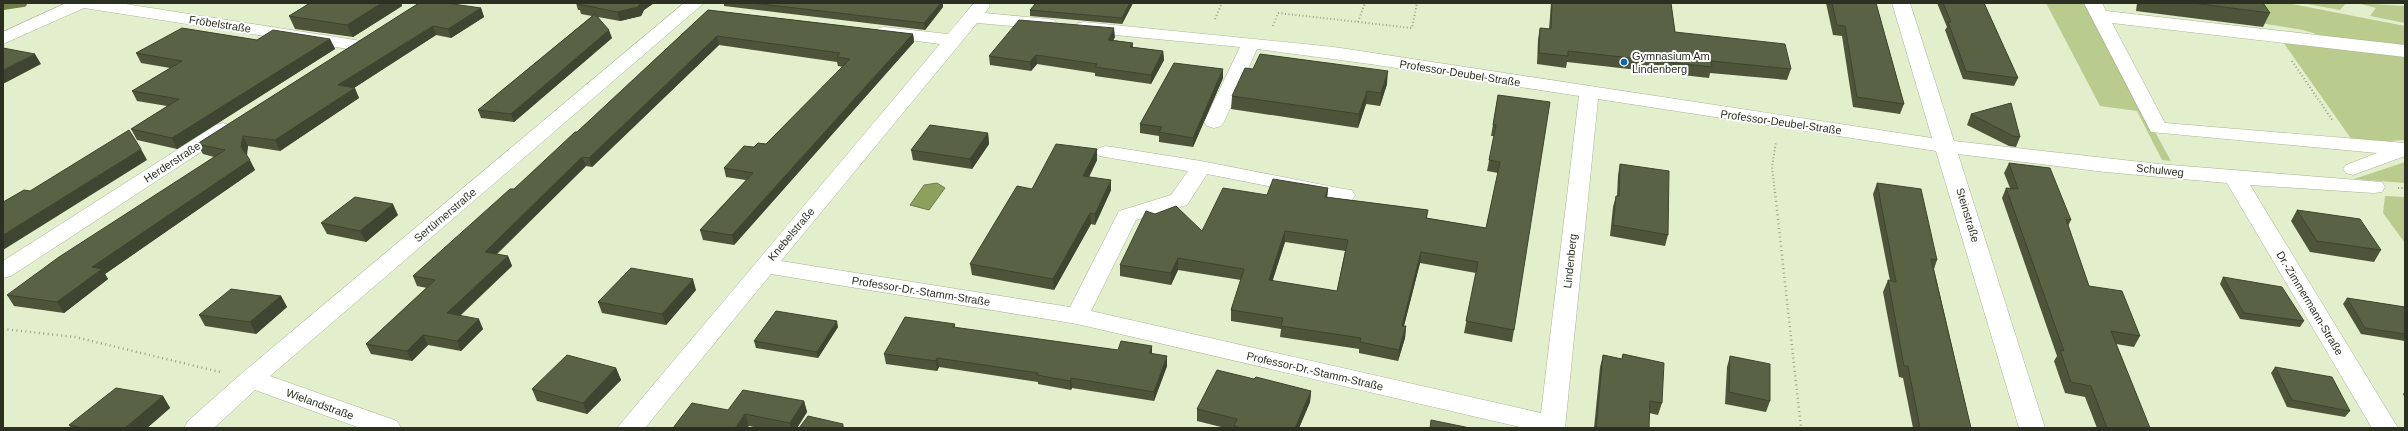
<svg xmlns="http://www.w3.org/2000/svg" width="2408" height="431" font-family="Arial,sans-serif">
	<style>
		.green { fill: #b9cc8e }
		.water { fill: #8da05e; stroke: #707e4c }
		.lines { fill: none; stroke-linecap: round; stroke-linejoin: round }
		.stream { stroke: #707e4c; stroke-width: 8 }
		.minor-casing { stroke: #a9b493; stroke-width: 1 }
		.path-far1 { stroke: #9aa388; stroke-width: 2; stroke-dasharray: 1 2.5; stroke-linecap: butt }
		.path { stroke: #9aa388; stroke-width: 2.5; stroke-dasharray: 1 3.5; stroke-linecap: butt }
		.minor { fill: #fff; fill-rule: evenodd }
		.wall { fill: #4d543a; fill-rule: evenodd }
		.shaded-wall { fill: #3e4530 }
		.building { fill: #596244; stroke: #3e4530; fill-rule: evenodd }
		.poi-dot { fill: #0469b5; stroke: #fff; stroke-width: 1.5 }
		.labels { text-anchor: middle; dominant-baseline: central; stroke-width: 4; stroke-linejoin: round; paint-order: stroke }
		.street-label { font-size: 11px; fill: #2b3022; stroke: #fff }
		.poi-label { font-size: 11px; fill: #2b3022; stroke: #fff; text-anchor: start }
	</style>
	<rect width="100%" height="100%" fill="#e3efcc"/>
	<g class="green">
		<polygon points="2046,3 2084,3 2171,161 2162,160 2137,111 2100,106"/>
		<polygon points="2231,3 2287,3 2405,26 2405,47 2330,38 2303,30 2260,23"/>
		<polygon points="2301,3 2346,3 2340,10"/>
		<polygon points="2357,3 2405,6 2405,23 2370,16 2376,8"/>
		<polygon points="2283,42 2405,56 2405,140 2374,142 2352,140"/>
		<polygon points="2405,162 2405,183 2354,179"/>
		<polygon points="2385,196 2405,197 2405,243 2383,213"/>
	</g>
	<polygon class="water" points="937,183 945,188 929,210 910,205 924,185"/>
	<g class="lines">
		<polyline class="stream" points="3,6 23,3"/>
		<defs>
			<g id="minor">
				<polygon points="66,3 119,3 355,40 361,41 364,45 361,49 355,50 84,8 3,44 3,32"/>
				<polygon points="684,3 704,3 270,376 397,421 401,428 360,428 255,390 214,428 184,428 188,421 242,373"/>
				<polygon points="974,3 988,3 990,6 985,13 1048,19 1054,20 1057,24 1054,28 1048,29 977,23 781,261 1070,307 1119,211 1171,195 1188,171 1099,156 1096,152 1099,148 1106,146 1201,161 1344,189 1352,190 1355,195 1352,200 1344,201 1207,174 1187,205 1136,220 1091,311 1541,413 1579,96 1370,64 1257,49 1224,122 1221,126 1214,128 1207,126 1204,122 1240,47 1084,32 1078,31 1075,27 1078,23 1084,22 1334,47 1932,138 1892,3 1910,3 1954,141 2159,164 2382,182 2385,187 2382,192 2374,193 2250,185 2398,428 2372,428 2227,183 2105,172 1958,154 2045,428 2019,428 1936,151 1598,99 1565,428 1524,428 1077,324 771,274 645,428 617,428 940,44 878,36 875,32 878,28 884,27 948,34"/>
				<polygon points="2084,3 2102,3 2106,11 2405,45 2405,57 2112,23 2165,123 2405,143 2405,156 2353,175 2346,173 2343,169 2346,165 2377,153 2151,132"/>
				<polygon points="223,123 230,125 233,129 230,133 11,276 3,278 3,261 216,125"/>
			</g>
		</defs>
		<use href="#minor" class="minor-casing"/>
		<g class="path-far1">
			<polyline points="1215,19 1222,3"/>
			<polyline points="1358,22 1365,3"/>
			<polyline points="1273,26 1278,13 1412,28 1417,3"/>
			<polyline points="2292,61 2333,121"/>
			<polyline points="2398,188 2405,188"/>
			<polyline points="1775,193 1772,167 1776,142"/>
		</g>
		<g class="path">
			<polyline points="1775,192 1801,428"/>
			<polyline points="3,329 75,337 220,372"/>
		</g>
		<use href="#minor" class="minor"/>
	</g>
	<g class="wall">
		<polygon points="310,3 401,3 402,6 353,37 295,29 289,16"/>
		<polygon points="419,3 481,8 484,17 451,38 436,35 354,88 359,98 280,151 248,146 247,156 255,170 105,274 108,279 64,313 14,306 7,295 214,157 203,154 197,144"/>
		<polygon points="576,3 654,3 644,10 641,16 620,21 598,17 612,38 514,122 481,118 478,110 592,16 581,14 580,10 578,10"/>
		<polygon points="724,3 943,3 943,7 925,30 724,6"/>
		<polygon points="1133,3 1122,24 1030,16 1030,10"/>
		<polygon points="1551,3 1671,3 1675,32 1791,69 1787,80 1710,73 1709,78 1567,62 1566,68 1537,64 1538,39 1540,28 1549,29"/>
		<polygon points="1826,3 1876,3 1904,104 1900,114 1853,107 1842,36 1833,35"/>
		<polygon points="1937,3 1984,3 2018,78 2014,86 1963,79 1945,30 1947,27"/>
		<polygon points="2137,3 2263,3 2270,13 2263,27 2136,11"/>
		<polygon points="708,10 913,34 914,42 734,245 703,240 700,230 746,180 726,177 724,168 754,147 766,144 843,67 838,66 837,62 719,45 592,167 586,166 496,254 508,256 512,266 460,316 483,329 461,351 428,345 412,361 371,354 366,344 427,288 417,286 413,276 514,189 577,132"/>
		<polygon points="1115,37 1113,40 1133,43 1133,47 1163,51 1164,60 1151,84 1095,76 1095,73 1037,64 1031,71 990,65 989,56"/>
		<polygon points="330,39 335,49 177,149 137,140 131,129 167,106 137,101 132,91 170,68 141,63 136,53 257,40"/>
		<polygon points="1223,69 1223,78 1193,147 1159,142 1159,136 1140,133 1140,124"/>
		<polygon points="1387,84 1380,106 1366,104 1358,128 1231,109 1232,96"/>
		<path d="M1498 95 1514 330 1512 342 1464 333 1476 273 1420 263 1404 326H1406L1405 338 1398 361 1359 353V349L1280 337 1281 329 1231 321V310L1241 280 1178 270 1171 285 1120 276V265L1202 231 1267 195 1328 188 1327 197 1428 210 1427 218 1486 228 1498 173 1487 171 1494 136H1491ZM1285 242 1345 251 1337 291 1272 281Z"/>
		<polygon points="1971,114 2020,137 2016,147 2009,146 1967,125"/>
		<polygon points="988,133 989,144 972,169 913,160 911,150"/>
		<polygon points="1097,149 1097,160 1089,177 1111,190 1095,225 1091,224 1054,290 972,275 970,264 1032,189"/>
		<polygon points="2009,163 2071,220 2068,226 2089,286 2140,336 2134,347 2116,344 2150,428 2097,428 2085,397 2065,393 2054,361 2057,356 2002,198 2006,188 2010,188 2004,173"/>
		<polygon points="1620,164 1668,235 1665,246 1610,236 1613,207 1616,196 1617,196 1618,175"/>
		<polygon points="1877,183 1937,260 1934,269 1971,428 1913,428 1903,378 1899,377 1883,292 1888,280 1890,281 1873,194"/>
		<polygon points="2297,210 2381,250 2374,262 2310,252 2291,221"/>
		<polygon points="398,215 366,242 327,234 321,223"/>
		<polygon points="2223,277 2304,321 2300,327 2240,319 2220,284"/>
		<polygon points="696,290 666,325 602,313 598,302"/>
		<polygon points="281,296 287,307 256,334 205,326 199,315"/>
		<polygon points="2347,298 2405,307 2405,341 2361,334 2343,304"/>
		<polygon points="955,324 955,328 1118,350 1152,354 1167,366 1154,401 1072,388 1071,390 1038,384 1038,382 939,367 937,371 886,364 884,354"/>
		<polygon points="838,327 818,358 756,348 754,341"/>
		<polygon points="1623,354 1662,403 1658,415 1649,413 1649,428 1594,428 1600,367 1603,355 1622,359"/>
		<polygon points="1730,356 1770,401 1766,412 1725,404 1727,367"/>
		<polygon points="2275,367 2350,411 2345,417 2287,407 2271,373"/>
		<polygon points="616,368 621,380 587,414 537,401 532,389"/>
		<polygon points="1254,379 1311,391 1310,402 1299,428 1225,428 1197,421 1197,409"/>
		<polygon points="2405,391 2405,398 2403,394"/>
		<polygon points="163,396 170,408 147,428 71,428 69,425"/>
		<polygon points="804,401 807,412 797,428 759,428 749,426 728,410"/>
	</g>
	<g class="shaded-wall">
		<polygon points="382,3 401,3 402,6 353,37 347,25"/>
		<polygon points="640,3 654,3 644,10 641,16 620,21 617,12"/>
		<polygon points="941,3 943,3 943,7 925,30 924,23"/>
		<polygon points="1130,3 1133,3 1122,24 1122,18"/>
		<polygon points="481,8 484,17 451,38 448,29"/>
		<polygon points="433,26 436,35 343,95 338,85"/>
		<polygon points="1114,28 1115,37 1109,49 1108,40"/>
		<polygon points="609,30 612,38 514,122 511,114"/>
		<polygon points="913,34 914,42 734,245 732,235"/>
		<polygon points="717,36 719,45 592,167 589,158"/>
		<polygon points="330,39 335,49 177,149 172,138"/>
		<polygon points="1163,51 1164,60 1151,84 1151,75"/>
		<polygon points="35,54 41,64 3,84 3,70"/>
		<polygon points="1036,55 1037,64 1031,71 1030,62"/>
		<polygon points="1223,69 1223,78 1193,147 1193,138"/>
		<polygon points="1388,71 1387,84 1380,106 1381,93"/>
		<polygon points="355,88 359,98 280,151 275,140"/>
		<polygon points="1367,91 1366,104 1358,128 1359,114"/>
		<polygon points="988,133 989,144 972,169 970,159"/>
		<polygon points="243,136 248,146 246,157 241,147"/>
		<polygon points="141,149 147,160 3,250 3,235"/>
		<polygon points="1097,149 1097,160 1084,187 1083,176"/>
		<polygon points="582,157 586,166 489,262 485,252"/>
		<polygon points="250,160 255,170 105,274 108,279 64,313 57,302 92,267"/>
		<polygon points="1111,180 1111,190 1095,225 1095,214"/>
		<polygon points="1328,188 1327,199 1325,197"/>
		<polygon points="393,204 398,215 366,242 360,231"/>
		<polygon points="1090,213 1091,224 1054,290 1053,279"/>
		<polygon points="1285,231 1285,242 1269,292 1269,280"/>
		<polygon points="1421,252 1420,263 1401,337 1402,326"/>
		<polygon points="508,256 512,266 451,323 447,313"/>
		<polygon points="1178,258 1178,270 1171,285 1171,273"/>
		<polygon points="693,279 696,290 666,325 662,314"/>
		<polygon points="281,296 287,307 256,334 250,322"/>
		<polygon points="479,319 483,329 461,351 457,341"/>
		<polygon points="837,321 838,327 818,358 817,352"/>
		<polygon points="1406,326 1405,338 1398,361 1399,350"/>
		<polygon points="423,335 428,345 412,361 407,351"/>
		<polygon points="1152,346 1152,355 1149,353"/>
		<polygon points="1167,356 1167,366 1154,401 1154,392"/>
		<polygon points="937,358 939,367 937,371 936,361"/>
		<polygon points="616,368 621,380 587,414 583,403"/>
		<polygon points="1071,378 1072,388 1071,390 1070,381"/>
		<polygon points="1311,391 1310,402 1299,428 1295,428"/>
		<polygon points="163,396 170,408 147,428 125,428"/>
		<polygon points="804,401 807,412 797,428 791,428 790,423"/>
		<polygon points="745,414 749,426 747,428 735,428"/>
		<polygon points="843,424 844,428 841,428"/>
	</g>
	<g class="building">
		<polygon points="310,3 382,3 347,25 289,16"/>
		<polygon points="419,3 446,3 481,8 448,29 433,26 338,85 355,88 275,140 243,136 241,147 250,160 92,267 102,269 57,302 7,295 59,257 225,150 197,144"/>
		<polygon points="579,3 640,3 638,7 617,12 578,4"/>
		<polygon points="752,3 941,3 924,23"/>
		<polygon points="1036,3 1130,3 1122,18 1030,10"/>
		<polygon points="1552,3 1671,3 1675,32 1785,44 1791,69 1711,61 1712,67 1568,51 1568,56 1539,53 1540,28 1551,29"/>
		<polygon points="1832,3 1876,3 1904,104 1857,97 1845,26 1837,25"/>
		<polygon points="1943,3 1984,3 2018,78 1966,71 1948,22 1951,22"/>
		<polygon points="2193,3 2263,3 2270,13"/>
		<polygon points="708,10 913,34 732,235 700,230 753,173 724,168 744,146 754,147 758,143 766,144 850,59 837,57 840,53 717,36 589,158 582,157 485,252 508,256 447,313 479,319 457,341 423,335 407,351 366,344 435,280 413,276 510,189 514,189 575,132 577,132"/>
		<polygon points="595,14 609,30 511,114 478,110"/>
		<polygon points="1019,20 1114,28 1108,40 1133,43 1130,47 1163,51 1151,75 1095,67 1097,64 1036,55 1030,62 989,56"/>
		<polygon points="182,28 257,40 273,30 330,39 172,138 131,129 179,99 132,91 182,61 136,53"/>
		<polygon points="3,48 35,54 3,70"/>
		<polygon points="1260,54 1388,71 1381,93 1367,91 1359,114 1232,96 1245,68 1253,69"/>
		<polygon points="1174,63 1223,69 1193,138 1159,132 1162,127 1140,124"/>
		<path d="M1498 95 1550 102 1514 330 1466 321 1478 262 1421 252 1402 326H1406L1399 350 1360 342 1361 338 1281 326 1283 318 1231 310 1244 269 1178 258 1171 273 1120 265 1146 211 1155 214 1176 206 1202 231 1223 188 1267 195 1273 179 1328 188 1325 197 1428 210 1426 218 1486 228 1500 162 1489 160 1496 125H1493ZM1285 231 1348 240 1337 291 1269 280Z"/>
		<polygon points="2011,103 2020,137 2013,136 1971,114"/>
		<polygon points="930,125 988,133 970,159 911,150"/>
		<polygon points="129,130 141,149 3,235 3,202 24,190 30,191"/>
		<polygon points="1056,144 1097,149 1083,176 1111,180 1095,214 1090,213 1053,279 970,264 1017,186 1032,189"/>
		<polygon points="2009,163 2050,168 2071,220 2066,219 2089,286 2122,291 2140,336 2111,331 2150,428 2107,428 2091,386 2071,382 2060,350 2064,351 2006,188 2018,189"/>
		<polygon points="1620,164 1669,171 1668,235 1613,225 1616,196 1619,196"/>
		<polygon points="1877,183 1921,189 1937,260 1931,259 1971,428 1920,428 1908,366 1904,366 1888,280 1896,282"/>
		<polygon points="355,197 393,204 360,231 321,223"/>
		<polygon points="2297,210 2360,219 2381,250 2317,241"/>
		<polygon points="631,268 693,279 662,314 598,302"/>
		<polygon points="2223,277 2282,287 2304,321 2244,313"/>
		<polygon points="231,289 281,296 250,322 199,315"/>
		<polygon points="2347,298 2405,307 2405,334 2365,328"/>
		<polygon points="776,311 837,321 817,352 754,341"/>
		<polygon points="905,317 955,324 953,327 1118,350 1121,341 1152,346 1149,353 1167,356 1154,392 1071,378 1070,381 1037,375 1038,373 937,358 936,361 884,354"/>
		<polygon points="1623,354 1664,363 1662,403 1650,401 1649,428 1596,428 1603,355 1622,359"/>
		<polygon points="567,355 616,368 583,403 532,389"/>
		<polygon points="1730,356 1770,364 1770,401 1729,392"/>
		<polygon points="2275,367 2332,377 2350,411 2292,400"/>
		<polygon points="1217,370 1254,379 1256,377 1311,391 1295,428 1241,428 1234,426 1237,419 1197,409"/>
		<polygon points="116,388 163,396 125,428 84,428 69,425"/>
		<polygon points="743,390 804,401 790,423 745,414 735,428 673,428 692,403 728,410"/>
		<polygon points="808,416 843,424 841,428 799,428"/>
		<polygon points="1431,420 1470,428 1430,428"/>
	</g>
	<circle class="poi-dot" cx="1624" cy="62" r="4"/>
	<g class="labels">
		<g class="street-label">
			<text transform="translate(220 24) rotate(9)">Fröbelstraße</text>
			<text transform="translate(1460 73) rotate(9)">Professor-Deubel-Straße</text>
			<text transform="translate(1781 122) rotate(8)">Professor-Deubel-Straße</text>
			<text transform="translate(172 162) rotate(-33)">Herderstraße</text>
			<text transform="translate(2160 170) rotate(6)">Schulweg</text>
			<text transform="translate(445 215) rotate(-40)">Sertürnerstraße</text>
			<text transform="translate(1968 215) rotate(73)">Steinstraße</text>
			<text transform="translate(791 234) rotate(-50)">Knebelstraße</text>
			<text transform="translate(1570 261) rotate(-84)">Lindenberg</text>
			<text transform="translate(921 291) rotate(9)">Professor-Dr.-Stamm-Straße</text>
			<text transform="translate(2310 303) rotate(59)">Dr.-Zimmermann-Straße</text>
			<text transform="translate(1315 371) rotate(13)">Professor-Dr.-Stamm-Straße</text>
			<text transform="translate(320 404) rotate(20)">Wielandstraße</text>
		</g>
		<g class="poi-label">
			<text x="1632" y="56">Gymnasium Am<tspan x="1632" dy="13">Lindenberg</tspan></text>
		</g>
	</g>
	<rect width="2408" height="431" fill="none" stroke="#2b3022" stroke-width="8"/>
</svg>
